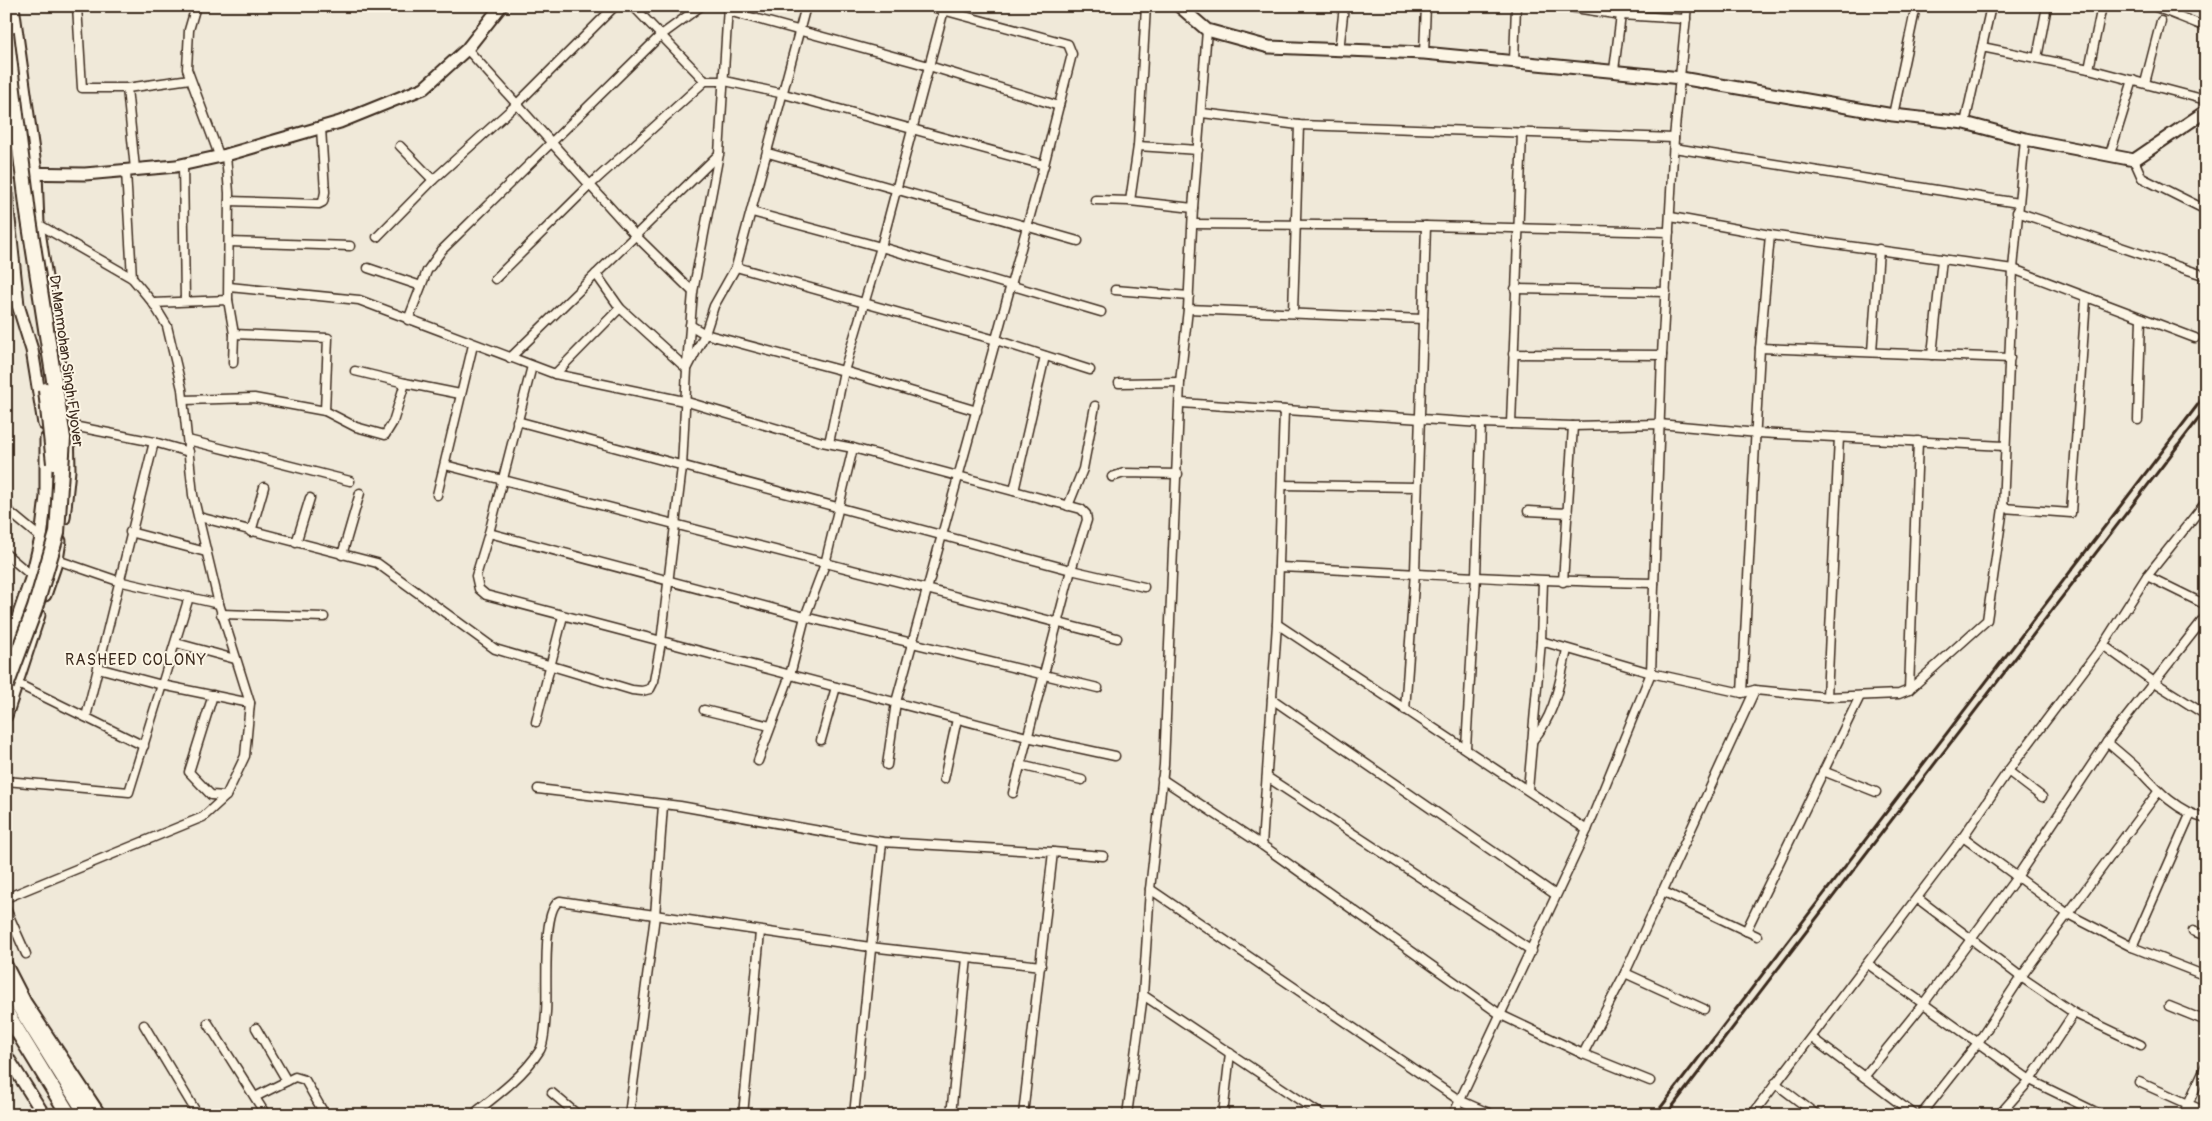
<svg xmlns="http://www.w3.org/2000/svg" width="2212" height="1121" font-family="Pangolin,sans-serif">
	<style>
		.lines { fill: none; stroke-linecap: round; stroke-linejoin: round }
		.street-casing { stroke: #3b2a1e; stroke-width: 11 }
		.secondary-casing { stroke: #3b2a1e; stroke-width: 15 }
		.highway-casing { stroke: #3b2a1e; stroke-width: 18 }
		.street { stroke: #fcf5e5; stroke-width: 8 }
		.secondary { stroke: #fcf5e5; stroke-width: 11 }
		.highway { stroke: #fcf5e5; stroke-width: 14 }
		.rail { stroke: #3b2a1e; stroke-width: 3 }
		.highway-bridge-casing { stroke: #3b2a1e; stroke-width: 18; stroke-linecap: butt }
		.highway-bridge { stroke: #fcf5e5; stroke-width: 14 }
		.labels { text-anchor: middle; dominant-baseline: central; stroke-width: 4; stroke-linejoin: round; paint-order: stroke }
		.street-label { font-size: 15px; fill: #3b2a1e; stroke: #fcf5e5 }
		.neighbourhood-label { font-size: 16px; letter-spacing: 1px; fill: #3b2a1e; stroke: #fcf5e5 }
	</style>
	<rect width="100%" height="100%" fill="#f0e9d9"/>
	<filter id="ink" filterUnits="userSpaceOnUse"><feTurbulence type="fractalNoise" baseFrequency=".02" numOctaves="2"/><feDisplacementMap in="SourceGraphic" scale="10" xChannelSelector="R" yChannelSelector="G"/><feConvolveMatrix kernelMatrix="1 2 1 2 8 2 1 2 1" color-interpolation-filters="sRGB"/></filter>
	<g filter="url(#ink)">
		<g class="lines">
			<defs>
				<g id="street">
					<polyline points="77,6 82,88 127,88 190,79"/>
					<polyline points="196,6 189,30 187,69 219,155"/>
					<polyline points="633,6 705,81"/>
					<polyline points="1562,6 1621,15 1614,70"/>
					<polyline points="2153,6 2206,27"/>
					<polyline points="728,11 929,66 1059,106"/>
					<polyline points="1621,15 1686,19"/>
					<polyline points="1982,47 2089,69 2206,100"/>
					<polyline points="467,49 635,235 693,292"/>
					<polyline points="1339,51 1344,6"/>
					<polyline points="1424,53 1426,6"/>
					<polyline points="2037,58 2047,6"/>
					<polyline points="1514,61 1516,6"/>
					<polyline points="2089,69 2102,6"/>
					<polyline points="2145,83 2161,21"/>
					<polyline points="127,88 135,169"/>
					<polyline points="1202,113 1299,125 1674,138"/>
					<polyline points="1893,115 1916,6"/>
					<polyline points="1965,123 1991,6"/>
					<polyline points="400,146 433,180"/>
					<polyline points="1138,146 1198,150"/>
					<polyline points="1674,148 2018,203"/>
					<polyline points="768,153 1078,241"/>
					<polyline points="2110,154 2133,80"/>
					<polyline points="226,155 229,193 228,300 234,334 233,363"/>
					<polyline points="2134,160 2142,178 2206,210"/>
					<polyline points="183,164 185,301"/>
					<polyline points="126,171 132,278"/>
					<polyline points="1095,200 1130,201 1193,208"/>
					<polyline points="229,201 319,204 323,202 325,192 321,128"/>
					<polyline points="1130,201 1138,146 1146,6"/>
					<polyline points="752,212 881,247 1101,312"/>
					<polyline points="2017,212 2206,276"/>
					<polyline points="1671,217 1770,235 2013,269 2195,338"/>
					<polyline points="1193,224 1426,226 1669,232"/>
					<polyline points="377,237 433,180 516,105 615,6"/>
					<polyline points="229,242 350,246"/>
					<polyline points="736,267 996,340 1090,370"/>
					<polyline points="368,268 421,286"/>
					<polyline points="596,274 620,308 687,369"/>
					<polyline points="495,279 591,184 705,81 725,81 784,94 1044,165"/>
					<polyline points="229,287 359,300 555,374 684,401 822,442 853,448 1081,509 1086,514 1087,520 1071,570 1013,793"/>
					<polyline points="1515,289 1666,292"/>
					<polyline points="1115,290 1189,296"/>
					<polyline points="153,303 228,300"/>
					<polyline points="1188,309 1423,319"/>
					<polyline points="1293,312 1299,125"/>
					<polyline points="408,320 427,271 442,250 660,36 701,6"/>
					<polyline points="690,325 705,334 844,371 977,411"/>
					<polyline points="234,334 328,338 325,411"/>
					<polyline points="1760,348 2010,358"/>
					<polyline points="1872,352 1879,249"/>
					<polyline points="1513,354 1662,355"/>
					<polyline points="1932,355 1942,259"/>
					<polyline points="510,358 719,154"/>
					<polyline points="687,364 693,292 719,154 728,6"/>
					<polyline points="532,366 489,533 476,576 479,589 486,595 1027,737 1115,756"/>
					<polyline points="355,371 405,383"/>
					<polyline points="555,374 620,308"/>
					<polyline points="1119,383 1180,382"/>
					<polyline points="184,400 254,398 325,411 356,427 385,435 393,422 405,383 460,394"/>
					<polyline points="1181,403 1481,423 1573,426 1659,424 1758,433 2004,446"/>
					<polyline points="2138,420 2141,318"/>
					<polyline points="517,421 1071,570 1144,587"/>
					<polyline points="1511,424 1522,133"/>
					<polyline points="68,425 154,442"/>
					<polyline points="188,440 350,481"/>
					<polyline points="829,443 844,371 881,247 945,6"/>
					<polyline points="445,465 1117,638"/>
					<polyline points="1112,477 1124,473 1178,474"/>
					<polyline points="1282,485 1417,487"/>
					<polyline points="1014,491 1045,356"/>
					<polyline points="437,495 473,345"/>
					<polyline points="1068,506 1083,469 1095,406"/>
					<polyline points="2003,508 2071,513 2086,299"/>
					<polyline points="6,509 41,538"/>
					<polyline points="1528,511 1568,513"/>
					<polyline points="199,517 377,563 495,649 632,690 642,691 650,689 654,681 661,642 682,467 687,369 705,334 714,306 736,267 806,6"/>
					<polyline points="130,532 206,552"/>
					<polyline points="251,532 264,487"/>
					<polyline points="489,533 805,617 1098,688"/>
					<polyline points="296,543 310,498"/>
					<polyline points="6,554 32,576"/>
					<polyline points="342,555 360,493"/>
					<polyline points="57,560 118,581 219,604"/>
					<path d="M1279 567C1404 572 1529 582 1654 583"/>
					<polyline points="2147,576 2206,605"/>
					<polyline points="1563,582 1573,426"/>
					<polyline points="221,614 324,617"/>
					<polyline points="1277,624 1587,830"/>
					<polyline points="1541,641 1651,673 1742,693 1755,690 1827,697 1899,694 1909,690 1987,620 2003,508 2013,269 2025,139"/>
					<polyline points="176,643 235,659"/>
					<polyline points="2103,645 2154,682 2206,715"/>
					<polyline points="98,668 162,685 250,703"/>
					<polyline points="18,684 144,746"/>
					<polyline points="1909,690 1918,441"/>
					<polyline points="1742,693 1760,348 1770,235"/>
					<polyline points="213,695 189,772 211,795 226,796"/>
					<polyline points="1827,697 1839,437"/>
					<polyline points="1272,699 1556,895"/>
					<polyline points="704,710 770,726"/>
					<polyline points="1405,710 1415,572 1426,226"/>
					<polyline points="86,717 154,442 189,452"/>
					<polyline points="536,722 563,616"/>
					<polyline points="821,740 836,687"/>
					<path d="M1532 741C1556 714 1559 683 1567 650"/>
					<path d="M2107 742C2118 752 2130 761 2140 771 2159 792 2177 811 2206 819"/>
					<polyline points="1466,748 1476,576 1481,423"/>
					<polyline points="758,761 790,675 805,617 825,564 853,448"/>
					<polyline points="887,765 896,702 1044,165 1072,54 1068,44 928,6"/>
					<polyline points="1020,765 1082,780"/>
					<polyline points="1823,771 1876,792"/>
					<polyline points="2008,771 2042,797"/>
					<polyline points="1267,777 1532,951"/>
					<polyline points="944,779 957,719"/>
					<polyline points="1162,779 1262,845 1501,1015 1583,1054 1650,1081"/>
					<polyline points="6,781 129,792 189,597"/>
					<polyline points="538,789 680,806 882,842 1053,852 1023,1115"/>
					<polyline points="1528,790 1541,641 1543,581"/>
					<polyline points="1963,837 2068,914 2132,947 2206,976"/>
					<polyline points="1262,845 1277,624 1284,410"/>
					<polyline points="1053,852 1103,856"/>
					<polyline points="1150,889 1459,1100 1493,1115"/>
					<polyline points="1662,891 1757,936"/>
					<polyline points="6,898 203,817 226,796 245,756 250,703 219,604 193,495 182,389 167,326 153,303 132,278 38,224"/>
					<polyline points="1917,898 2021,977 2074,1013 2141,1045"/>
					<polyline points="2203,898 2206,899"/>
					<polyline points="6,909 26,954"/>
					<polyline points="1746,931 1860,696"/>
					<polyline points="2193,931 2206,936"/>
					<polyline points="2132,947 2190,815"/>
					<polyline points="1868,964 2030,1080 2102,1115"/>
					<polyline points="1625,973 1704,1009"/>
					<polyline points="1143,995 1322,1115"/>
					<polyline points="2169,1006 2206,1021"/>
					<polyline points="208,1023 266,1115"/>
					<polyline points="144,1025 198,1115"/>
					<polyline points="256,1028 287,1081"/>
					<polyline points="1812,1038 1915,1115"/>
					<polyline points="1583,1054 1625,973 1755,690"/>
					<polyline points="1864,1077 1924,1003 2017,877 2107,742 2206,616"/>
					<polyline points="2139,1082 2206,1112"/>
					<polyline points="1775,1083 1817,1115"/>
					<polyline points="552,1093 578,1115"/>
					<polyline points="255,1097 295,1077 305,1080 325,1115"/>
					<path d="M477 1111C499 1094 525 1074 540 1050 545 1041 545 1022 546 1012 548 992 541 908 560 901L870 947 1041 966"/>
					<polyline points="629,1115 655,916 663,805"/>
					<polyline points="743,1115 760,932"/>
					<polyline points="854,1115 882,842"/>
					<polyline points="951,1115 967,958"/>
					<polyline points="1127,1115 1143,995 1150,889 1164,765 1180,382 1188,309 1193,208 1207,30"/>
					<polyline points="1223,1115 1230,1053"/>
					<polyline points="1453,1115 1587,830 1651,673 1662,355 1674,138 1687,6"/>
					<polyline points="1752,1115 1963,837 2008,771 2103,645 2147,576 2206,502"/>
					<polyline points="1921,1115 1977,1044 2021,977 2158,792"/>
					<polyline points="1999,1115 2030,1080 2074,1013"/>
					<polyline points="2183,1115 2206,1065"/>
				</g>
				<g id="secondary">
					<polyline points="13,6 36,173 38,224 68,425 69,470 64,518"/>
					<polyline points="1179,6 1207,30 1269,47 1424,53 1681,78 1893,115 1965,123 2025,139 2134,160 2206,111"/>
					<polyline points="6,173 85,174 176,166 226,155 340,122 424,88 467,49 501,6"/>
					<polyline points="6,191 18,305 32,350 44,424"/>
					<polyline points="45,595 57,560 60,541"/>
					<polyline points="6,652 32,576 41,538 46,497 46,439"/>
					<polyline points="6,716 39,615"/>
					<polyline points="6,965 25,1002 100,1115"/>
					<polyline points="6,1055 44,1115"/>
				</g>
				<g id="highway">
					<polyline points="6,985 87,1115"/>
					<polyline points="6,1012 69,1115"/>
				</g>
			</defs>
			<use href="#street" class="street-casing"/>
			<use href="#secondary" class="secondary-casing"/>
			<use href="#highway" class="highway-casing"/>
			<use href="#street" class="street"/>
			<use href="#secondary" class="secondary"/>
			<use href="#highway" class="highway"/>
			<g class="rail">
				<polyline points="1655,1115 2206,394"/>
				<polyline points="1666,1115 2206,409"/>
			</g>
			<defs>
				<g id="highway-bridge">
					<polyline points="6,33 28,213 63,438 57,533 35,608 6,686"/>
					<polyline points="46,390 54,463"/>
				</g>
			</defs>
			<use href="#highway-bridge" class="highway-bridge-casing"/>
			<use href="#highway-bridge" class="highway-bridge"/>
		</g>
	</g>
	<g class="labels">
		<g class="street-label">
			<text transform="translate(66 361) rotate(82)">Dr.Manmohan Singh Flyover</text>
		</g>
		<g class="neighbourhood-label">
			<text x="136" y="660">RASHEED COLONY</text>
		</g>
	</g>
	<rect width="2212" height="1121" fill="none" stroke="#fcf5e5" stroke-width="25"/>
	<rect x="12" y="12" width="2187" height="1096" fill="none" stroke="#3b2a1e" stroke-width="2" filter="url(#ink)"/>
</svg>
